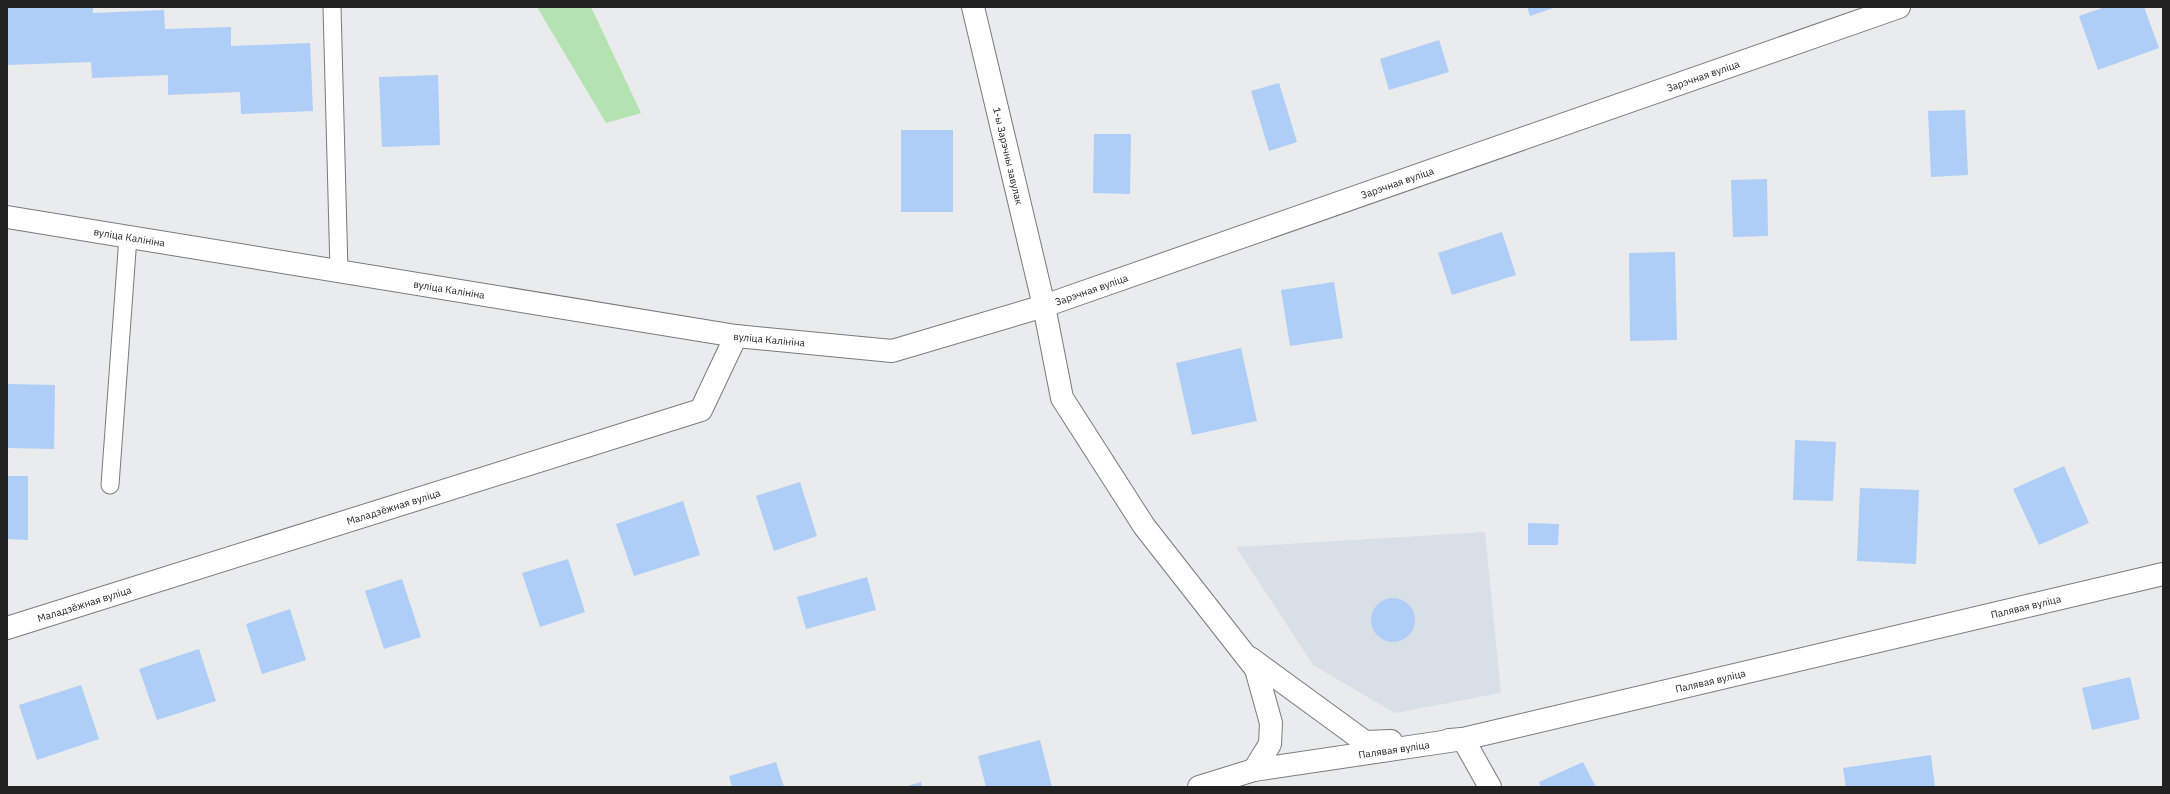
<svg xmlns="http://www.w3.org/2000/svg" width="2170" height="794" font-family="'IBM Plex Sans',sans-serif">
	<style>
		.built { fill: #d9dfe7 }
		.green { fill: #b4e2b1 }
		.building { fill: #aecdf7 }
		.lines { fill: none; stroke-linecap: round; stroke-linejoin: round }
		.service-casing { stroke: #797a7b; stroke-width: 19 }
		.minor-casing { stroke: #797a7b; stroke-width: 24 }
		.secondary-casing { stroke: #797a7b; stroke-width: 24 }
		.service { stroke: #fff; stroke-width: 17 }
		.minor { stroke: #fff; stroke-width: 22 }
		.secondary { stroke: #fff; stroke-width: 22 }
		.labels { text-anchor: middle; dominant-baseline: central; stroke-width: 3; stroke-linejoin: round; paint-order: stroke }
		.street-label { font-size: 10px; fill: #222223; stroke: #fff }
	</style>
	<rect width="100%" height="100%" fill="#eaebec"/>
	<polygon class="built" points="1485,532 1501,693 1395,713 1313,665 1236,547"/>
	<polygon class="green" points="537,7 591,7 641,113 606,123"/>
	<g class="building">
		<polygon points="7,7 93,7 93,13 164,10 165,29 231,27 231,46 310,43 313,111 241,114 240,92 168,95 168,75 92,78 91,62 7,65"/>
		<polygon points="1527,7 1556,7 1530,16"/>
		<polygon points="2105,7 2144,7 2159,48 2098,70 2079,16"/>
		<polygon points="1439,40 1449,72 1389,90 1380,59"/>
		<polygon points="438,75 440,145 382,147 379,77"/>
		<polygon points="1279,83 1297,142 1269,151 1251,91"/>
		<polygon points="1965,110 1968,175 1931,177 1928,111"/>
		<rect x="901" y="130" width="52" height="82"/>
		<polygon points="1094,134 1131,134 1130,194 1093,193"/>
		<polygon points="1767,179 1768,236 1733,237 1731,180"/>
		<polygon points="1502,232 1516,275 1452,295 1438,253"/>
		<polygon points="1675,252 1677,340 1630,341 1629,253"/>
		<polygon points="1334,282 1343,338 1290,346 1281,290"/>
		<polygon points="1241,348 1257,421 1192,435 1176,363"/>
		<polygon points="7,384 55,385 54,449 7,448"/>
		<polygon points="1795,440 1836,442 1833,501 1793,500"/>
		<polygon points="2064,466 2089,523 2039,545 2013,489"/>
		<polygon points="7,476 28,476 28,540 7,539"/>
		<polygon points="800,482 817,536 774,551 756,496"/>
		<polygon points="1860,488 1919,490 1916,564 1857,561"/>
		<polygon points="683,501 700,555 634,576 616,524"/>
		<polygon points="1528,523 1559,524 1558,545 1528,545"/>
		<polygon points="568,559 585,612 540,627 522,573"/>
		<polygon points="867,577 876,610 806,629 797,597"/>
		<polygon points="402,579 421,637 384,649 365,591"/>
		<circle cx="1393" cy="620" r="22"/>
		<polygon points="290,609 306,660 262,674 246,624"/>
		<polygon points="199,649 216,701 157,720 139,669"/>
		<polygon points="2130,677 2140,719 2092,730 2082,688"/>
		<polygon points="81,685 99,739 37,760 19,705"/>
		<polygon points="1040,740 1052,787 986,787 978,756"/>
		<polygon points="1931,755 1935,787 1846,787 1843,768"/>
		<polygon points="776,762 784,787 732,787 729,776"/>
		<polygon points="1583,762 1596,787 1541,787 1539,782"/>
		<polygon points="921,782 922,787 904,787"/>
	</g>
	<g class="lines">
		<defs>
			<g id="service">
				<polyline points="332,7 339,271"/>
				<polyline points="110,485 128,237"/>
			</g>
			<g id="minor">
				<path id="s1" d="M973 7 1044 306 1062 398 1144 526 1256 669 1271 723 1270 744 1254 770"/>
				<path id="s2" d="M7 628 701 410 736 336"/>
				<polyline points="1250,658 1365,742 1391,741"/>
				<polyline points="1449,740 1463,739 1490,787"/>
				<path id="s3" d="M1199 787 1254 770 1463 739 2163 574"/>
			</g>
			<g id="secondary">
				<path id="s4" d="M7 217 736 336 892 351 1044 306 1899 7"/>
			</g>
		</defs>
		<use href="#service" class="service-casing"/>
		<use href="#minor" class="minor-casing"/>
		<use href="#secondary" class="secondary-casing"/>
		<use href="#service" class="service"/>
		<use href="#minor" class="minor"/>
		<use href="#secondary" class="secondary"/>
	</g>
	<g class="labels">
		<g class="street-label">
			<text stroke="none"><textPath href="#s4" startOffset="1752">Зарэчная вуліца</textPath></text>
			<text stroke="none"><textPath href="#s1" startOffset="153">1-ы Зарэчны завулак</textPath></text>
			<text stroke="none"><textPath href="#s4" startOffset="1428">Зарэчная вуліца</textPath></text>
			<text stroke="none"><textPath href="#s4" startOffset="124">вуліца Калініна</textPath></text>
			<text stroke="none"><textPath href="#s4" startOffset="448">вуліца Калініна</textPath></text>
			<text stroke="none"><textPath href="#s4" startOffset="1104">Зарэчная вуліца</textPath></text>
			<text stroke="none"><textPath href="#s4" startOffset="772">вуліца Калініна</textPath></text>
			<text stroke="none"><textPath href="#s2" startOffset="405">Маладзёжная вуліца</textPath></text>
			<text stroke="none"><textPath href="#s2" startOffset="81">Маладзёжная вуліца</textPath></text>
			<text stroke="none"><textPath href="#s3" startOffset="847">Палявая вуліца</textPath></text>
			<text stroke="none"><textPath href="#s3" startOffset="523">Палявая вуліца</textPath></text>
			<text stroke="none"><textPath href="#s3" startOffset="199">Палявая вуліца</textPath></text>
		</g>
	</g>
	<rect width="2170" height="794" fill="none" stroke="#222223" stroke-width="16"/>
</svg>
